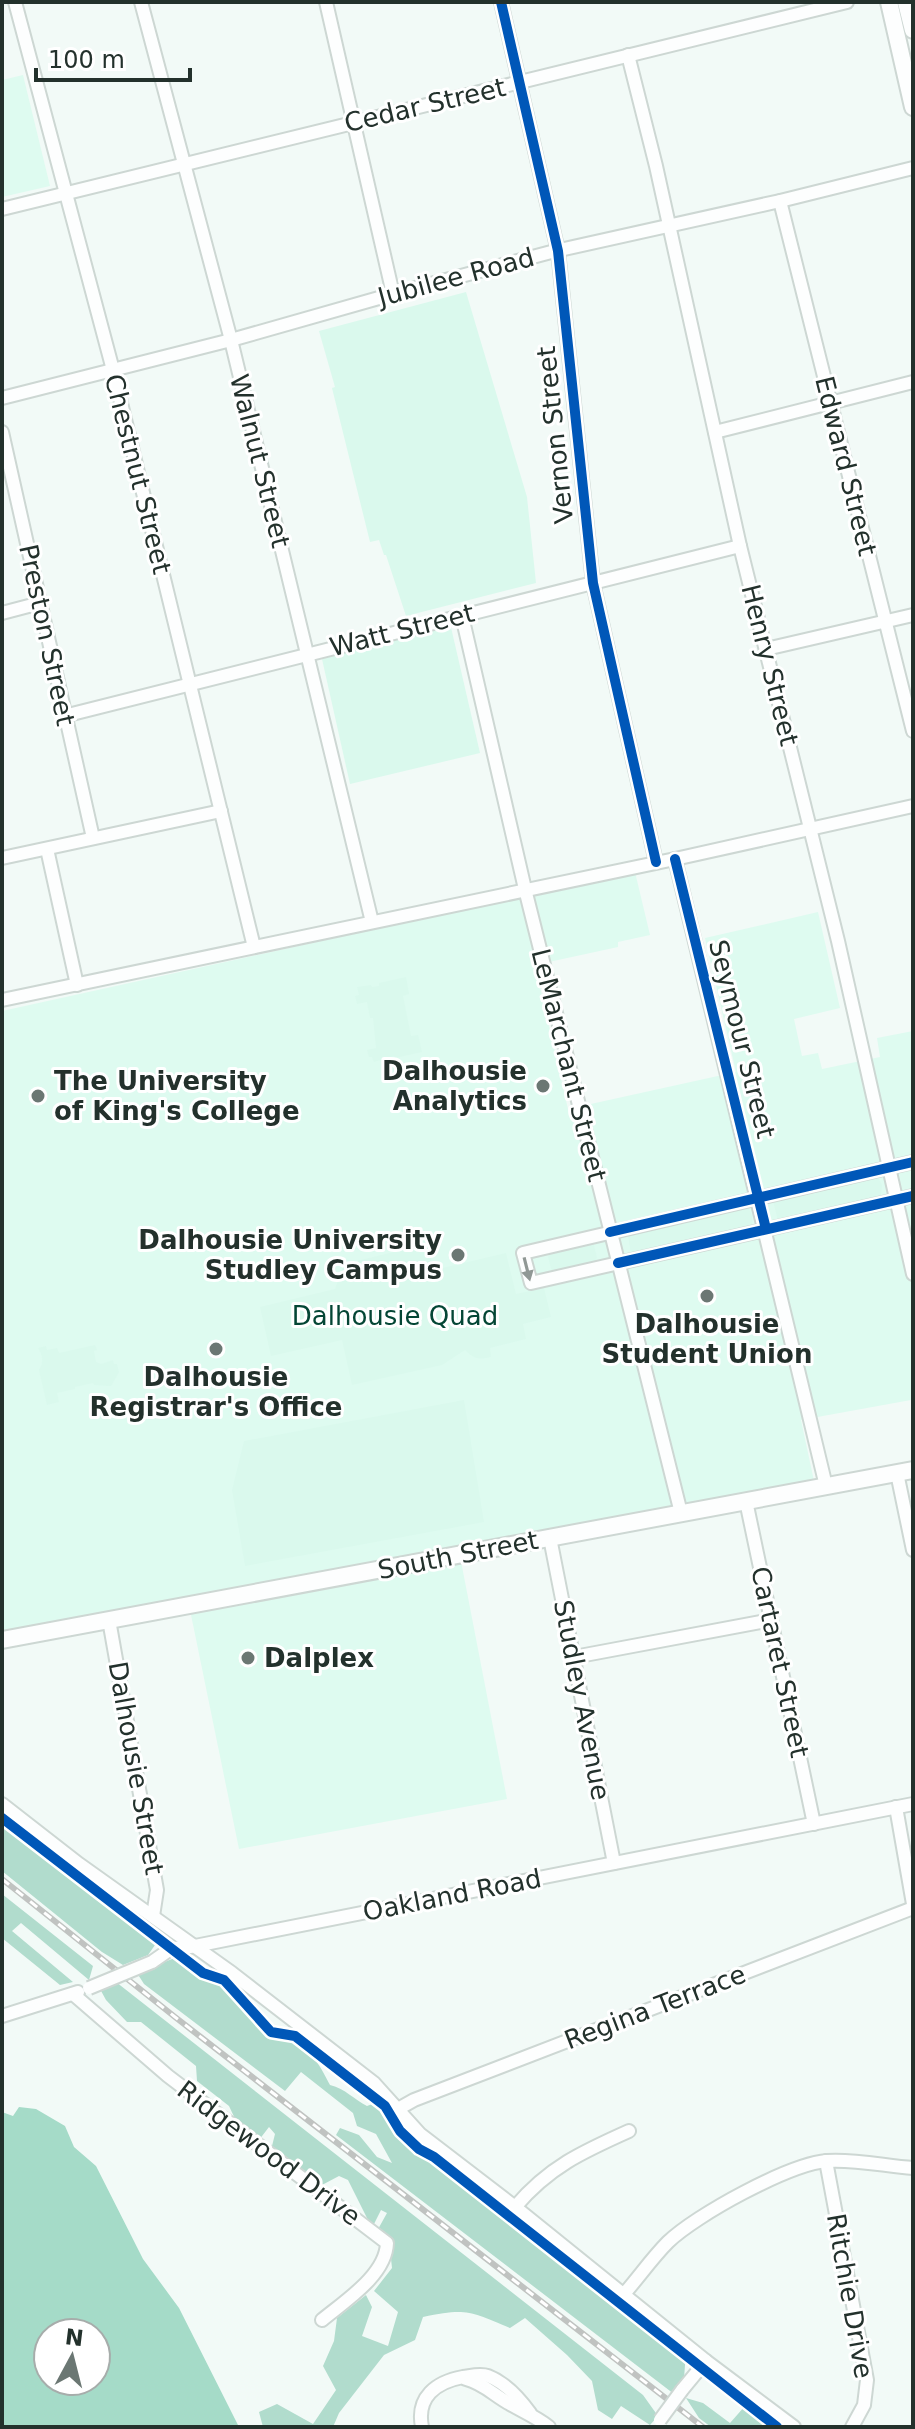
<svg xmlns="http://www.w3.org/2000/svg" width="915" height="2429" font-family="'DejaVu Sans',sans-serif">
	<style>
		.built { fill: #defbf0 }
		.green { fill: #daf9ed }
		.forest { fill: #b1dccd }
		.water { fill: #a5dbc8; fill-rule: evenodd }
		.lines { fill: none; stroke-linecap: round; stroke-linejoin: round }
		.minor-casing { stroke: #cdd7d3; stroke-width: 16 }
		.major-casing { stroke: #cdd7d3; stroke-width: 20 }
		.minor { stroke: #fdfefe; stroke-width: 12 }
		.major { stroke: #fdfefe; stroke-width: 16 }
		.rail-casing { stroke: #c0c3c1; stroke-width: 6 }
		.rail { stroke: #fff; stroke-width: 3; stroke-dasharray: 9; stroke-linecap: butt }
		.minor-bridge-casing { stroke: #cdd7d3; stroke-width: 16; stroke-linecap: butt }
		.minor-bridge { stroke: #fdfefe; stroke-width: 12 }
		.cycleway-casing { stroke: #fff; stroke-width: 15 }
		.cycleway { stroke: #0057b8; stroke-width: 10 }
		.oneway { fill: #909895 }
		.poi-dot { fill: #6b7773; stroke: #fff; stroke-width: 3 }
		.labels { text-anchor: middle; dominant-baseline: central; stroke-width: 6; stroke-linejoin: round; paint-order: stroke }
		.street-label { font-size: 26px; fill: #23312c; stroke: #fff }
		.poi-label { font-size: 26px; font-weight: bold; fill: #23312c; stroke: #fff; text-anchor: end }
		.park-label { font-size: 26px; fill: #044635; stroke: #fff }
	</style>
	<rect width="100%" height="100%" fill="#f2faf7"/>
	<g class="built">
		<polygon points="23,75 50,186 2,197 2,80"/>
		<polygon points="635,872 650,935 618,942 618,947 535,965 568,1109 736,1072 705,938 818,912 840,1008 794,1019 802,1056 818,1053 822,1069 880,1057 877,1038 913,1031 913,1404 911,1400 801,1420 814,1481 460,1556 507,1799 239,1849 189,1605 2,1640 2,1011"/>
	</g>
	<g class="green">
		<polygon points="466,292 527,497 536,583 406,616 386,555 384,555 379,540 370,542 332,388 335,387 319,331"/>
		<polygon points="450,623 480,753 350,784 322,659"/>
		<polygon points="406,977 409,994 403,996 411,1036 418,1035 422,1052 395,1058 394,1056 374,1062 372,1057 369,1057 367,1050 376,1048 373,1018 370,1018 367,1002 357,1004 355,996 359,995 357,987 371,985 372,987 379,986 379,983"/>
		<polygon points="877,1176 882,1185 881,1196 778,1221 773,1201"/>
		<path d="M747 1207C752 1212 754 1221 751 1227L634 1255 631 1254 628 1236Z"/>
		<path d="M427 1244 434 1270 506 1253 516 1294 544 1288 551 1317 523 1324 526 1339 490 1348 491 1357C479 1360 474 1359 465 1350L442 1365 352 1385 342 1340 271 1356 260 1307 335 1289 344 1264Z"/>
		<polygon points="590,1244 594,1245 597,1258 594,1262 555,1272 551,1269 548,1257 552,1252"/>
		<path d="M95 1345 97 1350 94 1351 96 1362 101 1364 113 1360 114 1364H117L119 1372 111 1386 94 1385 93 1383 75 1387V1389L57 1393 59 1402 47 1405 39 1370C44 1363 43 1355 38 1348L46 1346 47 1350 57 1348 59 1353Z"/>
		<polygon points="464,1400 484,1522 245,1566 232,1490 244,1441"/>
	</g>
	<g class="forest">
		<polygon points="2,1814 42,1843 51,1860 60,1866 72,1865 87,1876 91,1892 148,1934 155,1945 148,1955 123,1965 102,1952 2,1871"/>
		<polygon points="2,1894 93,1966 89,1980 21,1923 12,1931 73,1982 60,1985 2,1938"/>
		<path d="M177 1957 202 1977 215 1980 224 1985 262 2031C272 2037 282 2037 293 2041 312 2049 321 2068 330 2085 346 2089 353 2099 367 2106L375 2103 389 2116 397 2132 422 2156 451 2169 621 2301 636 2318 659 2330 686 2351 684 2379 674 2394 336 2135 340 2128 359 2135 377 2157 392 2163 376 2134 357 2126 353 2113 301 2072 285 2091 144 1984 137 1973Z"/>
		<path d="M116 1982 643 2395 658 2416 650 2425 621 2406 612 2419 598 2410 592 2381 567 2355 525 2318 510 2328C470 2311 466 2308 423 2317L415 2340 384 2355 339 2413 333 2427H263L259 2412 277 2404 313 2424 336 2390 323 2366 334 2341 337 2318 366 2295 372 2307 362 2336 388 2346 398 2312 374 2291 392 2268 389 2240 377 2231 387 2213 381 2210 372 2228 348 2180 339 2176 322 2185 271 2150 275 2134 269 2127 259 2140 237 2123 229 2106 197 2081 196 2066 141 2022H127L106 2000 100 1989Z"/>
		<polygon points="686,2398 703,2403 730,2423 745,2406 773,2427 711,2427 699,2418"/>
	</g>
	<path class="water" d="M19 2107 36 2109 65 2126 74 2147 96 2166 143 2259 179 2308 239 2427H2V2112L13 2116ZM48 2333H96V2381H48Z"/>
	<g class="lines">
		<defs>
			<g id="minor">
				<polyline points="15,2 113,370 254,947"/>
				<polyline points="141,2 231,340 372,922"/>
				<polyline points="326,2 393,294"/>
				<polyline points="501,2 558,251 593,583 656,862"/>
				<polyline points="628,55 656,166 740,546 838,941 913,1274"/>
				<polyline points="780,201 913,731"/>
				<polyline points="2,209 847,2"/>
				<polyline points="2,398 231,340 393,294 555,251 780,201 913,168"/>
				<polyline points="2,432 93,838"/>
				<polyline points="715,432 913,382"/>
				<polyline points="2,613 40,603"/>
				<polyline points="462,616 525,889 681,1513"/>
				<polyline points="766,649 913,615"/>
				<polyline points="64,716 740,546"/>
				<polyline points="47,849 77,985"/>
				<polyline points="2,858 221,811"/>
				<polyline points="675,859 826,1486"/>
				<polyline points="2,1000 675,859 913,806"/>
				<polyline points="913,1162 523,1253 531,1283 913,1196"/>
				<polyline points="897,1473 913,1550"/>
				<polyline points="746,1501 814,1824"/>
				<polyline points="550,1538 614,1863"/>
				<polyline points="109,1620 157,1890 153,1916"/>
				<polyline points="574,1657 771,1620"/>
				<polyline points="2,1804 79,1864 232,1973 374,2083 420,2134 515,2207 706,2361 794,2427"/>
				<polyline points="896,1807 913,1904"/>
				<polyline points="152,1962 172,1948 190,1947 913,1804"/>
				<path d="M73 1994 168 2076 387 2243C386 2275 345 2301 322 2320"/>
				<polyline points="2,2016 78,1992"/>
				<polyline points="398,2109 414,2100 913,1908"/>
				<polyline points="826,2161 867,2380 864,2405 852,2427"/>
				<path d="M515 2207C549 2167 582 2152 629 2131"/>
				<path d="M624 2294C639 2277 652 2258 668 2242 696 2215 789 2164 827 2161 855 2159 885 2166 913 2168"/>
				<path d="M466 2379C483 2383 495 2396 510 2404 524 2412 536 2417 549 2427"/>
				<polyline points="682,2390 706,2361"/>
				<path d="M422 2427C416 2397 436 2382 463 2377 471 2376 480 2373 488 2376 506 2383 520 2399 530 2413"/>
			</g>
			<g id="major">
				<polyline points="889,2 913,107"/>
				<polyline points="906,2 913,30"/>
				<polyline points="2,1640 913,1470"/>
			</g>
		</defs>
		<use href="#minor" class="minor-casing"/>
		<use href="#major" class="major-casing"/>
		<use href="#minor" class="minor"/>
		<use href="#major" class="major"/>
		<defs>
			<polyline id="rail" points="2,1879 175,2017 703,2427"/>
		</defs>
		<use href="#rail" class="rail-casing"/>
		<use href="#rail" class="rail"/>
		<defs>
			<g id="minor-bridge">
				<polyline points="89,1988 152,1962"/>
				<polyline points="660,2420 682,2390"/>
			</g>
		</defs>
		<use href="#minor-bridge" class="minor-bridge-casing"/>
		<use href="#minor-bridge" class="minor-bridge"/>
		<defs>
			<g id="cycleway">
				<polyline points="501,2 558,251 593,583 656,862"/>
				<polyline points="675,859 766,1229"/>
				<polyline points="610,1232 913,1162"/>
				<polyline points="618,1263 913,1196"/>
				<polyline points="2,1818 203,1973 224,1980 271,2032 295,2036 385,2106 400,2131 419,2149 434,2157 777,2427"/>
			</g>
		</defs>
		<use href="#cycleway" class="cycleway-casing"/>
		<use href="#cycleway" class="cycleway"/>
	</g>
	<defs><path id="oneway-solid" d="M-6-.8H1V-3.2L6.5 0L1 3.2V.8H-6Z" transform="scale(2)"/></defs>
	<use class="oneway" href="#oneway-solid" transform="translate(527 1269) rotate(76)"/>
	<g class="poi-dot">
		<circle cx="543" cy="1086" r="8"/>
		<circle cx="38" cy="1096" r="8"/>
		<circle cx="458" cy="1255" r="8"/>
		<circle cx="707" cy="1296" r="8"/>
		<circle cx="216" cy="1349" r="8"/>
		<circle cx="248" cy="1658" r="8"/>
	</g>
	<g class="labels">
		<g class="street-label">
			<text transform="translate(425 105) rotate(-13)">Cedar Street</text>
			<text transform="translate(456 277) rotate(-15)">Jubilee Road</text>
			<text transform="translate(555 435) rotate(-96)">Vernon Street</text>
			<text transform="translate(260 461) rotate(76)">Walnut Street</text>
			<text transform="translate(846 466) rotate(76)">Edward Street</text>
			<text transform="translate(138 474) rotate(76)">Chestnut Street</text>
			<text transform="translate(402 630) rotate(-14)">Watt Street</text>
			<text transform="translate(47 635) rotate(78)">Preston Street</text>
			<text transform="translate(770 665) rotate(76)">Henry Street</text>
			<text transform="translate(742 1039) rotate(76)">Seymour Street</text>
			<text transform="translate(569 1065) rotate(76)">LeMarchant Street</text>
			<text transform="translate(458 1555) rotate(-11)">South Street</text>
			<text transform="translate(780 1662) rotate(78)">Cartaret Street</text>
			<text transform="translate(582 1700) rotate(79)">Studley Avenue</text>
			<text transform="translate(136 1768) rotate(80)">Dalhousie Street</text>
			<text transform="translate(452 1895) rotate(-11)">Oakland Road</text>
			<text transform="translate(655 2007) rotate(-21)">Regina Terrace</text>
			<text transform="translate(269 2153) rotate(37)">Ridgewood Drive</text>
			<text transform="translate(850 2296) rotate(80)">Ritchie Drive</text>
		</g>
		<g class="poi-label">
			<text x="527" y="1071">Dalhousie<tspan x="527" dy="30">Analytics</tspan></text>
			<text x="54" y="1081" text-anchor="start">The University<tspan x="54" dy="30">of King's College</tspan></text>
			<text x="442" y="1240">Dalhousie University<tspan x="442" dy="30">Studley Campus</tspan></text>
			<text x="707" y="1324" text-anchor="middle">Dalhousie<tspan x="707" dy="30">Student Union</tspan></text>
			<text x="216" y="1377" text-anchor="middle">Dalhousie<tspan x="216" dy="30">Registrar's Office</tspan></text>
			<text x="264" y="1658" text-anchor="start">Dalplex</text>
		</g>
		<g class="park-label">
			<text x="395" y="1316">Dalhousie Quad</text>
		</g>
	</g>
	<rect width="915" height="2429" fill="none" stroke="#23312c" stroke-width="8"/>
	<g transform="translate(72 2357) rotate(7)"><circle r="38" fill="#ffffff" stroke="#a7adab" stroke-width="2"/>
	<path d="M0-6L14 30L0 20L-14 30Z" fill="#6b7773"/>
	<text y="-12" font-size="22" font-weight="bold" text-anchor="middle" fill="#23312c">N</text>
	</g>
	<path d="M36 68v12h154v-12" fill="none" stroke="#23312c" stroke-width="4"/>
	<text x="48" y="68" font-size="24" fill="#23312c" stroke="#ffffff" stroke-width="6" paint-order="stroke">100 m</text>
</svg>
